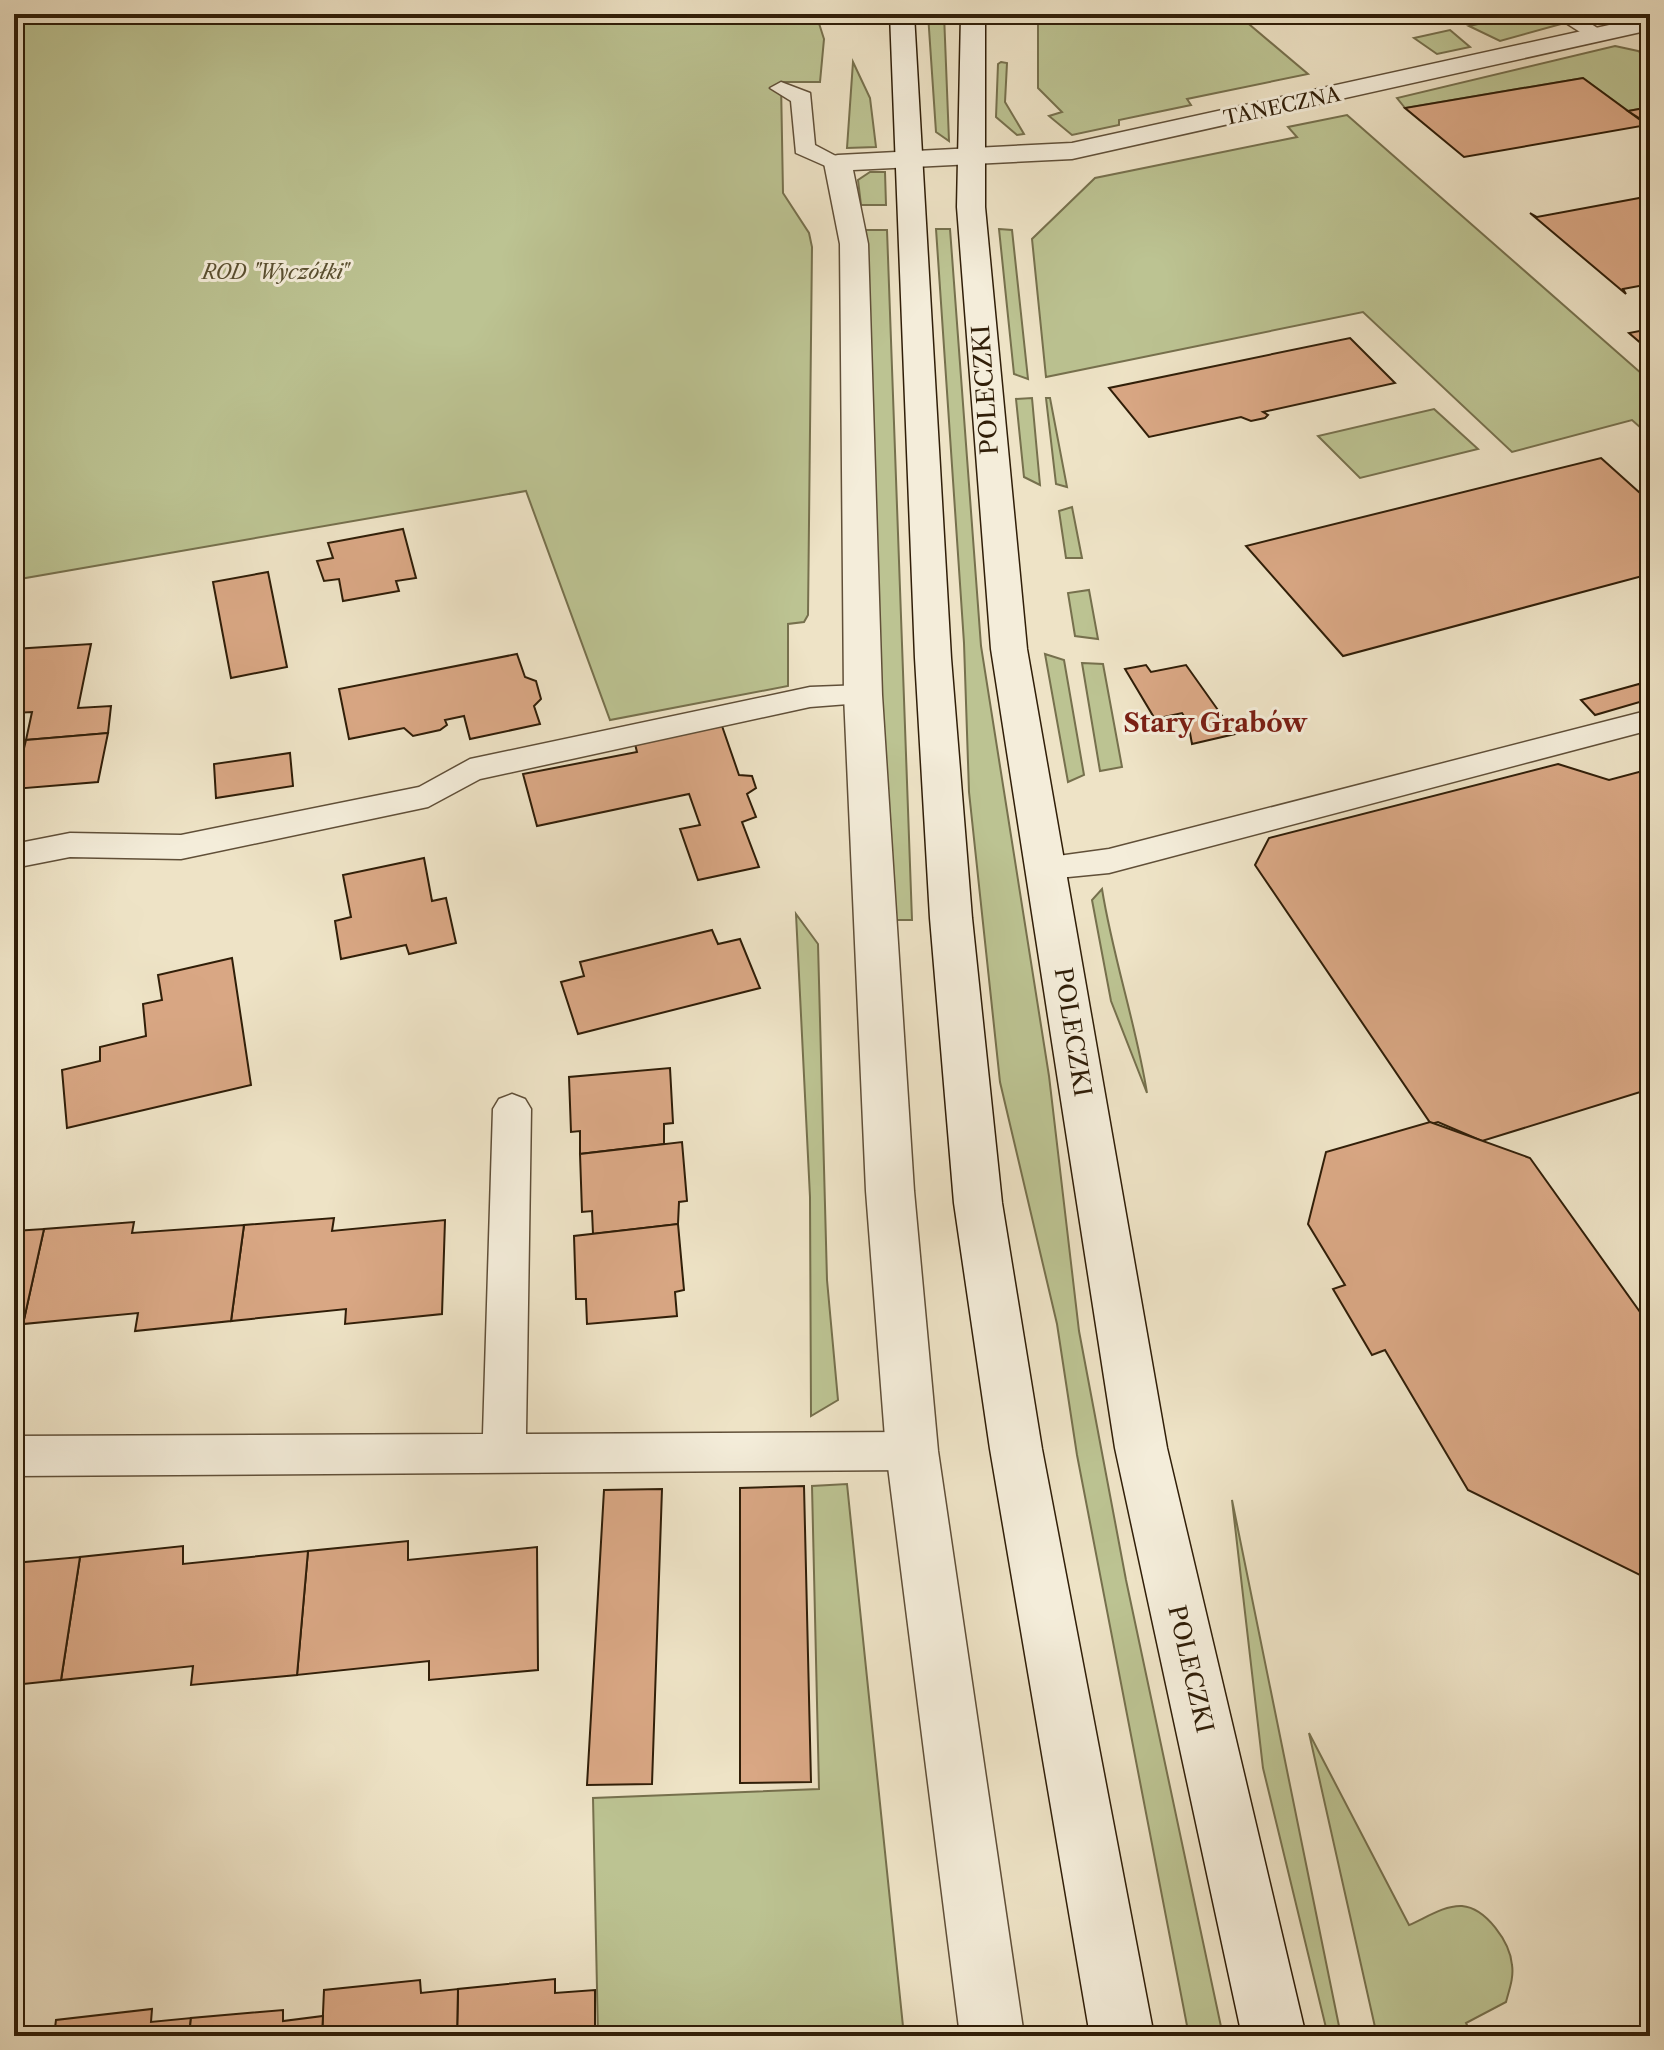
<svg xmlns="http://www.w3.org/2000/svg" width="1664" height="2050" font-family="'Libre Caslon Text',serif">
	<style>
		.green { fill: #bcc392; stroke: #76704d; stroke-width: 2 }
		.building { fill: #d9a784; stroke: #301e08; stroke-width: 2 }
		.lines { fill: none; stroke-linecap: round; stroke-linejoin: round }
		.service-casing { stroke: #604f38; stroke-width: 3 }
		.minor-casing { stroke: #604f38; stroke-width: 3 }
		.secondary-casing { stroke: #301e08; stroke-width: 3 }
		.service { fill: #f4edda; fill-rule: evenodd }
		.minor { fill: #f4edda; fill-rule: evenodd }
		.secondary { fill: #f4edda; fill-rule: evenodd }
		.labels { text-anchor: middle; dominant-baseline: central; stroke-width: 6; stroke-linejoin: round; paint-order: stroke }
		.far-street-label { font-size: 20px; fill: #301e08; stroke: #f4edda }
		.far-park-label { font-size: 20px; font-style: italic; fill: #5a5031; stroke: #f4edda }
		.street-label { font-size: 24px; fill: #301e08; stroke: #f4edda }
		.neighbourhood-label { font-size: 26px; font-weight: bold; fill: #7a1f14; stroke: #f4edda }
	</style>
	<rect width="100%" height="100%" fill="#eee3c6"/>
	<filter id="stains"><feTurbulence type="fractalNoise" baseFrequency=".0025" numOctaves="4"/><feColorMatrix values="0 0 0 0 .2 0 0 0 0 .09 0 0 0 0 .02 0 0 0 .5 -.17"/></filter>
	<radialGradient id="worn" r=".72"><stop offset=".6" stop-color="#630" stop-opacity="0"/><stop offset="1" stop-color="#630" stop-opacity=".3"/></radialGradient>
	<g class="green">
		<polygon points="14,14 816,14 824,39 820,82 781,82 783,193 809,233 812,247 808,615 804,622 788,624 788,686 610,720 526,491 14,580"/>
		<polygon points="928,14 944,14 949,141 936,132"/>
		<polygon points="1065,14 1237,14 1308,74 1187,99 1191,105 1119,120 1119,125 1072,135 1049,116 1062,112 1038,88 1038,18"/>
		<polygon points="1523,14 1550,14 1561,24 1500,41 1469,26"/>
		<polygon points="1450,30 1470,47 1437,54 1414,38"/>
		<polygon points="1615,46 1638,51 1650,59 1650,107 1628,111 1583,78 1405,108 1397,98"/>
		<polygon points="853,62 870,98 876,147 847,148"/>
		<polygon points="1001,62 1007,63 1005,102 1024,134 1017,135 996,117 998,64"/>
		<polygon points="1347,115 1642,374 1650,373 1650,436 1632,420 1512,452 1363,312 1046,377 1032,239 1095,178 1297,137 1288,127"/>
		<polygon points="885,172 886,205 861,205 858,180 870,172"/>
		<polygon points="936,229 950,229 981,646 1049,1076 1079,1331 1126,1580 1223,2036 1189,2036 1077,1455 1057,1324 1000,1082 969,792 964,643"/>
		<polygon points="999,229 1012,230 1028,379 1014,374"/>
		<polygon points="866,230 887,230 912,920 895,920 876,673"/>
		<polygon points="1032,398 1040,485 1024,477 1016,399"/>
		<polygon points="1046,398 1050,398 1067,487 1056,484"/>
		<polygon points="1434,409 1478,449 1360,478 1318,436"/>
		<polygon points="1072,507 1081,553 1082,558 1066,558 1059,511"/>
		<polygon points="1089,590 1098,639 1075,636 1068,593"/>
		<polygon points="1045,654 1064,660 1084,775 1068,782"/>
		<polygon points="1082,663 1103,664 1122,767 1100,771"/>
		<path d="M1102 889C1113 958 1136 1024 1147 1093L1111 1001 1092 900Z"/>
		<polygon points="796,914 818,944 827,1280 838,1400 811,1416 810,1197"/>
		<polygon points="847,1484 904,2036 598,2036 593,1798 819,1789 812,1486"/>
		<polygon points="1232,1500 1341,2036 1328,2036 1263,1768"/>
		<path d="M1309 1733 1409 1925C1424 1919 1444 1905 1462 1906 1486 1908 1510 1942 1512 1965 1514 1978 1509 1990 1506 2002L1466 2023 1472 2036H1377Z"/>
	</g>
	<g class="building">
		<polygon points="1281,14 1344,14 1291,22"/>
		<polygon points="1583,78 1647,125 1464,157 1405,108"/>
		<polygon points="1650,107 1650,125 1628,111"/>
		<polygon points="1650,196 1650,284 1623,289 1626,294 1530,213 1537,217"/>
		<polygon points="1650,329 1650,351 1629,333"/>
		<polygon points="1350,338 1395,383 1263,412 1268,415 1265,418 1251,421 1241,417 1149,437 1109,388"/>
		<polygon points="1601,458 1650,502 1650,574 1343,656 1246,546"/>
		<polygon points="403,529 416,578 396,581 399,591 343,601 339,579 324,581 317,561 333,558 328,543"/>
		<polygon points="268,572 287,667 231,678 213,582"/>
		<polygon points="91,644 78,708 111,706 108,733 26,740 32,712 14,713 14,649"/>
		<polygon points="517,654 525,677 536,681 541,699 534,706 540,724 470,739 464,716 445,720 447,725 440,730 413,736 404,728 349,739 339,689"/>
		<polygon points="1146,665 1151,672 1186,665 1235,734 1192,744 1188,722 1182,713 1155,719 1125,669"/>
		<polygon points="1639,684 1650,699 1595,715 1581,700"/>
		<polygon points="722,726 739,775 752,776 756,788 747,794 756,817 742,822 759,867 698,880 680,829 700,825 689,794 537,826 523,774 637,752 635,744"/>
		<polygon points="108,733 98,782 14,789 26,740"/>
		<polygon points="290,753 293,786 216,798 214,764"/>
		<polygon points="1558,764 1609,780 1650,769 1650,1089 1482,1141 1438,1122 1431,1124 1255,865 1269,838"/>
		<polygon points="424,858 432,901 446,898 456,943 409,954 406,945 341,959 335,921 351,917 343,875"/>
		<polygon points="712,930 718,944 740,939 760,988 578,1034 561,982 584,976 580,962"/>
		<polygon points="232,958 251,1085 67,1128 62,1070 100,1061 100,1047 146,1036 143,1004 162,1000 158,975"/>
		<polygon points="670,1068 673,1123 664,1124 664,1144 580,1154 580,1131 571,1132 569,1077"/>
		<polygon points="1430,1122 1530,1158 1650,1326 1650,1580 1468,1490 1385,1350 1372,1355 1333,1289 1345,1285 1308,1224 1326,1152"/>
		<polygon points="682,1142 687,1201 679,1202 678,1224 593,1234 592,1211 582,1212 580,1154"/>
		<polygon points="334,1218 332,1231 445,1220 442,1314 345,1324 346,1309 231,1321 244,1225"/>
		<polygon points="134,1222 132,1233 244,1225 231,1321 135,1331 138,1313 23,1324 44,1229"/>
		<polygon points="678,1224 684,1290 675,1292 677,1316 587,1324 586,1299 576,1299 574,1236"/>
		<polygon points="44,1229 23,1324 14,1325 14,1231"/>
		<polygon points="804,1486 811,1782 740,1783 740,1488"/>
		<polygon points="662,1489 652,1784 587,1785 604,1490"/>
		<polygon points="408,1541 408,1560 537,1547 538,1670 429,1680 429,1661 297,1675 308,1551"/>
		<polygon points="183,1546 183,1564 308,1551 297,1675 191,1685 193,1666 61,1680 80,1557"/>
		<polygon points="80,1557 61,1680 14,1685 14,1563"/>
		<polygon points="555,1979 555,1993 595,1990 595,2036 457,2036 458,1989"/>
		<polygon points="420,1980 421,1993 458,1989 457,2036 322,2036 324,1990"/>
		<polygon points="152,2009 151,2022 191,2018 189,2036 54,2036 56,2020"/>
		<polygon points="283,2010 283,2021 323,2016 322,2036 189,2036 191,2018"/>
	</g>
	<g class="lines">
		<defs>
			<g id="service">
				<polygon points="1552,14 1576,14 1608,35 1605,39 1591,39"/>
				<polygon points="781,82 810,93 815,145 849,163 846,168 830,168 796,153 791,101 770,88"/>
				<polygon points="863,685 874,688 878,695 874,702 810,707 480,779 428,807 181,859 70,857 14,868 14,844 70,833 181,835 419,787 470,759 810,687"/>
				<polygon points="1650,710 1650,730 1109,873 1048,879 1036,875 1031,867 1036,859 1109,849"/>
				<polygon points="512,1094 525,1099 531,1109 526,1434 912,1432 927,1437 933,1451 927,1465 912,1470 14,1476 14,1436 483,1434 493,1109 499,1099"/>
			</g>
			<polygon id="minor" points="1650,16 1650,30 1072,159 853,170 868,244 882,695 914,1191 938,1451 1024,2036 960,2036 886,1451 866,1191 844,695 840,244 824,163 828,157 838,155 1072,143"/>
			<g id="secondary">
				<polygon points="890,14 914,14 951,658 972,918 1002,1203 1042,1449 1154,2036 1090,2036 990,1449 954,1203 930,918 915,658"/>
				<polygon points="961,14 985,14 985,207 1027,649 1167,1448 1306,2036 1242,2036 1115,1448 991,649 957,207"/>
			</g>
		</defs>
		<use href="#service" class="service-casing"/>
		<use href="#minor" class="minor-casing"/>
		<use href="#secondary" class="secondary-casing"/>
		<use href="#service" class="service"/>
		<use href="#minor" class="minor"/>
		<use href="#secondary" class="secondary"/>
	</g>
	<g class="labels">
		<g class="far-street-label">
			<text transform="translate(1282 106) rotate(-12)">TANECZNA</text>
		</g>
		<g class="far-park-label">
			<text x="275" y="272">ROD "Wyczółki"</text>
		</g>
		<g class="street-label">
			<text transform="translate(985 390) rotate(-94)">POLECZKI</text>
			<text transform="translate(1073 1032) rotate(81)">POLECZKI</text>
			<text transform="translate(1191 1669) rotate(77)">POLECZKI</text>
		</g>
		<g class="neighbourhood-label">
			<text x="1215" y="723">Stary Grabów</text>
		</g>
	</g>
	<rect width="1664" height="2050" fill="none" stroke="#eee3c6" stroke-width="48"/>
	<rect x="16" y="16" width="1632" height="2018" fill="none" stroke="#301e08" stroke-width="4"/>
	<rect x="24" y="24" width="1616" height="2002" fill="none" stroke="#301e08" stroke-width="2"/>
	<rect width="100%" height="100%" filter="url(#stains)"/>
	<rect width="100%" height="100%" fill="url(#worn)"/>
</svg>
